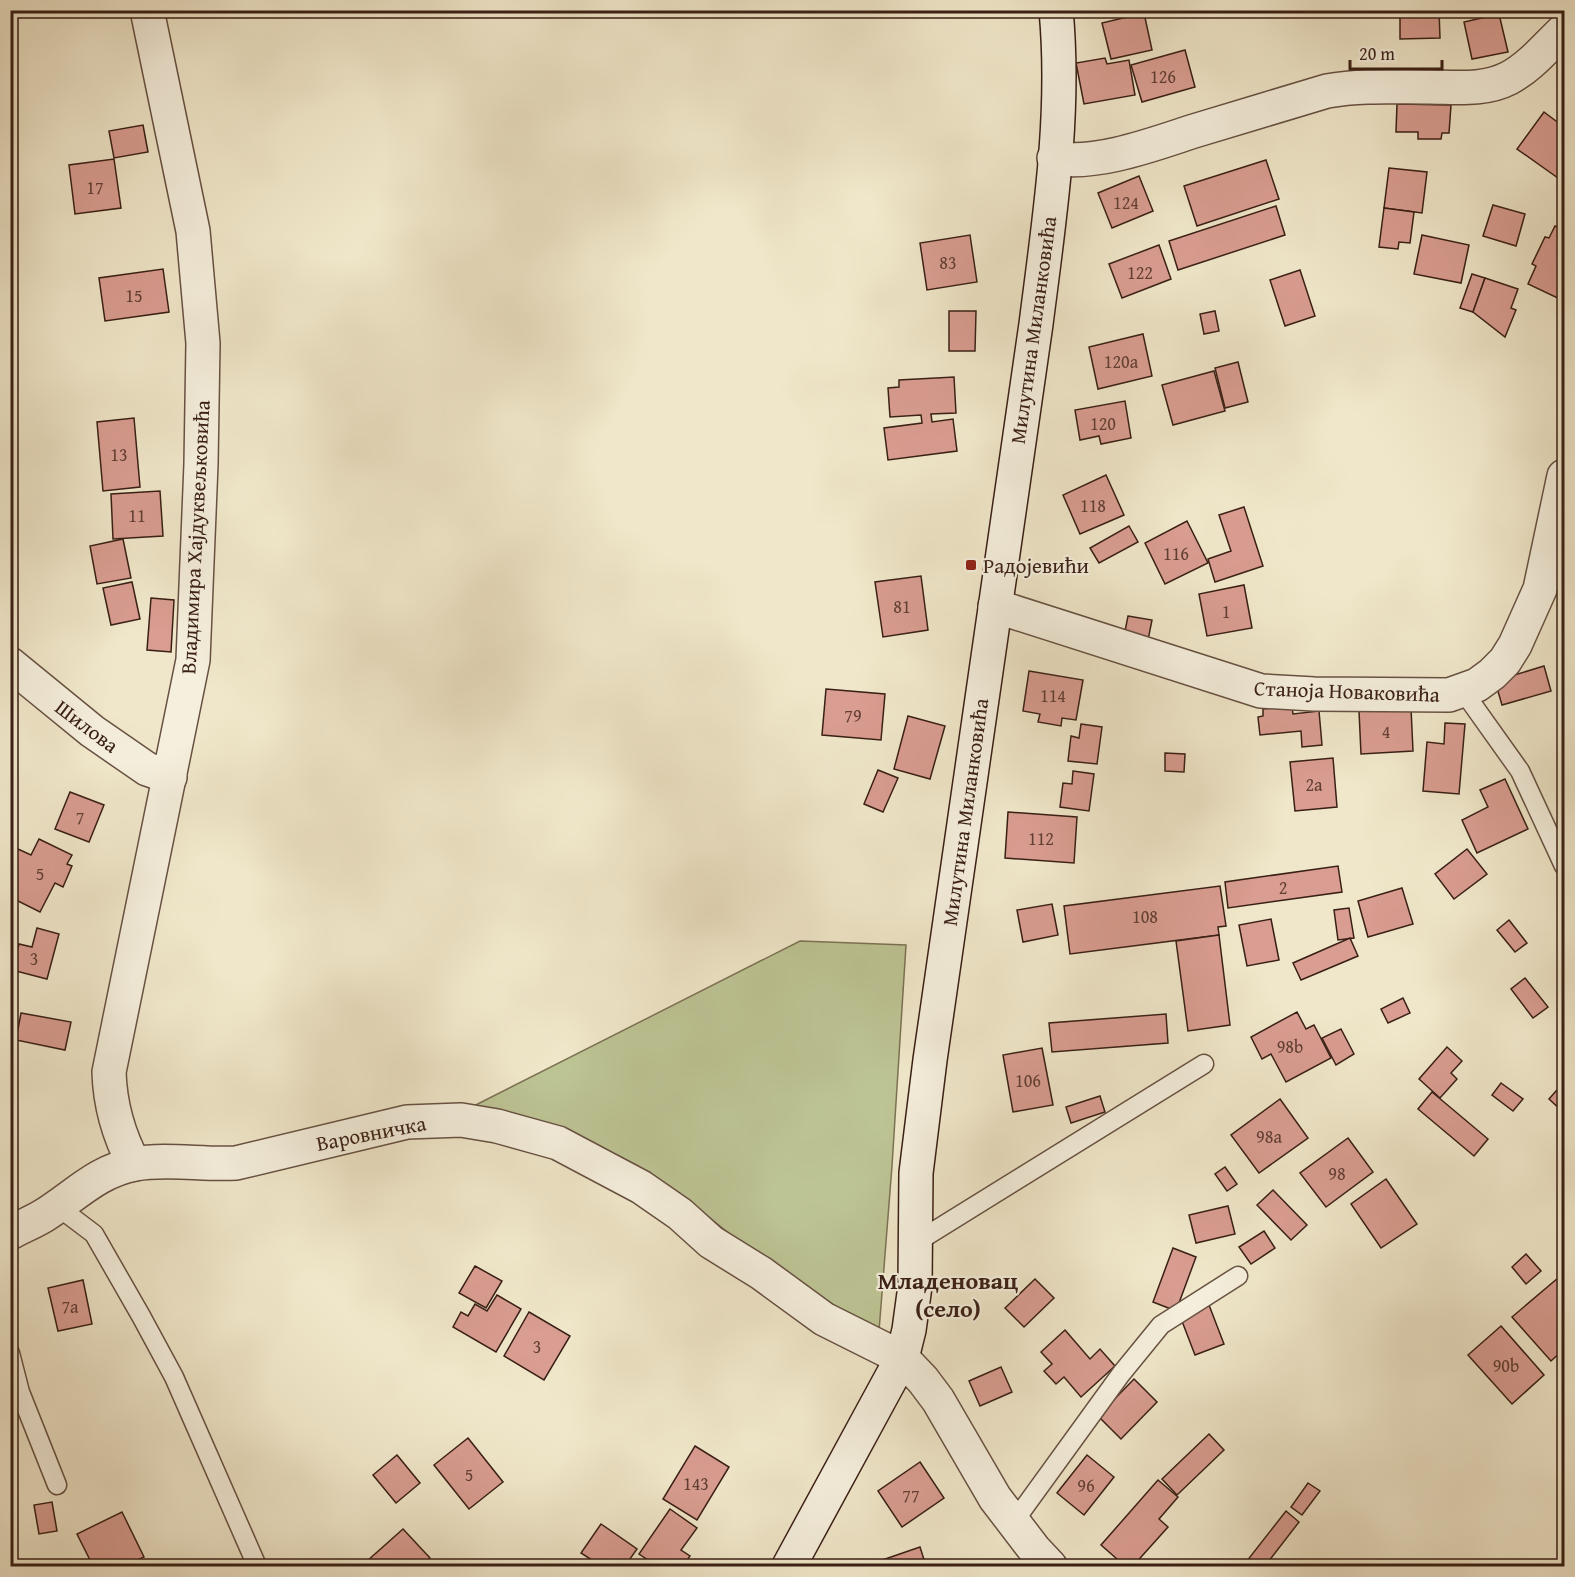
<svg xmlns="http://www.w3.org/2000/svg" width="1575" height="1577" font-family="'Gentium Book Plus',serif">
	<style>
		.green { fill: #bdc494; stroke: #7b7254; stroke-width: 1.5 }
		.building { fill: #d99d91; stroke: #391f15; stroke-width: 1.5 }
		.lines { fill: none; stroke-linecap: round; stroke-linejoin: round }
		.service-casing { stroke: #675142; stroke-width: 21 }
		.minor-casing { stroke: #675142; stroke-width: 36 }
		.tertiary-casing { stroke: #675142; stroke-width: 36 }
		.secondary-casing { stroke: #391f15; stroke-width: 36 }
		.service { stroke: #f5efdd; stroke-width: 18 }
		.minor { stroke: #f5efdd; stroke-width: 33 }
		.tertiary { stroke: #f5efdd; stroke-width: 33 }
		.secondary { stroke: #f5efdd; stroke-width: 33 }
		.poi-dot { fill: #8f2418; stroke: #f5efdd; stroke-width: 2 }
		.labels { text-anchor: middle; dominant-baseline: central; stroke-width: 4.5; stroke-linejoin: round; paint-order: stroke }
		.number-label { font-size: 18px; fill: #613e34 }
		.street-label { font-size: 21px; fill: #391f15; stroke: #f5efdd }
		.poi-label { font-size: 21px; fill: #391f15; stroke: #f5efdd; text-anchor: start }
		.quarter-label { font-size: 24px; font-weight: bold; fill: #391f15; stroke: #f5efdd }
	</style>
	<rect width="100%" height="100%" fill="#f0e7ca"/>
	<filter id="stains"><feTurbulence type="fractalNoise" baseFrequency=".00333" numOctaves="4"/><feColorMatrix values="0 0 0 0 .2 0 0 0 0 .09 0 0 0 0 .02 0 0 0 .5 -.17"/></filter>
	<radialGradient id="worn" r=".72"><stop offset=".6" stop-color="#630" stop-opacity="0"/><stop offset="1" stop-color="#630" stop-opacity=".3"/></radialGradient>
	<polygon class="green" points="800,941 906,945 892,1166 879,1331 782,1277 688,1200 454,1116"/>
	<g class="building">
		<polygon points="1400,10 1439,10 1440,38 1400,39"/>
		<polygon points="1144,13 1152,50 1111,59 1102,23"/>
		<polygon points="1499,14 1508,52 1472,59 1464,22"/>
		<polygon points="1185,50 1195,87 1142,102 1131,65"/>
		<polygon points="1105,58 1107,64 1129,60 1135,95 1084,104 1076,63"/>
		<polygon points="1397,104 1451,105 1449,133 1442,133 1441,139 1418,139 1418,132 1396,132"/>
		<polygon points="1544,112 1564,127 1564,169 1558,178 1517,149"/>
		<polygon points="143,125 148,152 114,158 109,131"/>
		<polygon points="114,159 121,208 75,214 69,165"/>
		<polygon points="1266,160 1279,199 1197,226 1184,186"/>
		<polygon points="1389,168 1427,172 1422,213 1384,208"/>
		<polygon points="1139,176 1153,211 1112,228 1098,193"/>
		<polygon points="1493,205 1525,214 1516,246 1483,236"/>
		<polygon points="1276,206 1285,235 1178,270 1169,241"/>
		<polygon points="1384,208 1414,212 1410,243 1399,242 1398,249 1379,247"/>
		<polygon points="1555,226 1564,230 1564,301 1528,284 1536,266 1532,264 1545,237 1549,238"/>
		<polygon points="970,235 977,282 927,290 920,243"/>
		<polygon points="1422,235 1469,245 1461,283 1414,274"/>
		<polygon points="1159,245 1171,279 1122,298 1109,264"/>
		<polygon points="163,269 169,312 105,321 99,278"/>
		<polygon points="1300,270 1315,316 1285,326 1270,280"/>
		<polygon points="1472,274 1485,278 1473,312 1460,308"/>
		<polygon points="1485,278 1518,289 1511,308 1516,310 1505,337 1473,312"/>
		<polygon points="949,311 976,311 975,351 949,351"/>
		<polygon points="1215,311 1219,331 1204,334 1200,314"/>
		<polygon points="1143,334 1152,376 1098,389 1089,347"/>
		<polygon points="1238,362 1248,402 1225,408 1215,368"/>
		<polygon points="1214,371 1225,411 1173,425 1162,385"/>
		<polygon points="954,377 956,413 931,414 932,422 953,419 957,451 888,460 884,428 922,423 921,415 890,417 888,388 899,387 899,380"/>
		<polygon points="1125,401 1131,438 1101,444 1099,436 1080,440 1075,410"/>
		<polygon points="134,418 140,487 103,491 97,422"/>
		<polygon points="1106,475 1124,515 1080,534 1063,495"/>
		<polygon points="160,491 163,536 113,539 111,494"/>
		<polygon points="1244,507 1263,566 1215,582 1208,559 1231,551 1219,515"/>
		<polygon points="1187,521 1208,563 1165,584 1145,543"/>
		<polygon points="1129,526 1138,542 1099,563 1090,548"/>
		<polygon points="123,539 131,578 97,584 90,546"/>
		<polygon points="921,576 928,630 883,637 875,582"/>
		<polygon points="132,582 140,619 111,625 103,588"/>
		<polygon points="1244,585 1252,628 1207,636 1199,594"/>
		<polygon points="151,598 174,600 171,652 147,650"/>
		<polygon points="1128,616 1152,620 1148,640 1124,636"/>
		<polygon points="1562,622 1564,622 1564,661 1560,661"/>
		<polygon points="1544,666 1551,691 1502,705 1495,681"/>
		<polygon points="1029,671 1083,680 1076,720 1062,718 1061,726 1038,722 1040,714 1023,711"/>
		<polygon points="826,689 885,694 881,740 822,735"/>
		<polygon points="1564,701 1564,731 1562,731 1560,702"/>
		<polygon points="1292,706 1293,714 1319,711 1322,745 1302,747 1301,731 1260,735 1258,717 1263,716 1263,709"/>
		<polygon points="1411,708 1413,751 1361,754 1359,711"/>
		<polygon points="908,716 945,726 930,779 894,769"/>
		<polygon points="1445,723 1465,724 1459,794 1423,791 1427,742 1444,744"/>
		<polygon points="1081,724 1102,727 1097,764 1068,761 1071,736 1079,738"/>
		<polygon points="1165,753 1185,754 1184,772 1165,771"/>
		<polygon points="1333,758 1337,807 1295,811 1290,762"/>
		<polygon points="878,770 898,778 883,812 864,804"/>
		<polygon points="1073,771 1094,774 1089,811 1060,807 1063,783 1072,784"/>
		<polygon points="1505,779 1528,829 1477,853 1462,820 1488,807 1480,790"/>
		<polygon points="70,792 104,805 89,842 55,829"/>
		<polygon points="1008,812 1077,817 1074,863 1005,858"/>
		<polygon points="39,839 72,855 67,864 72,866 63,887 55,883 40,912 10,897 10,864 18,849 31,855"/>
		<polygon points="1467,849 1487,874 1454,899 1435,874"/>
		<polygon points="1338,866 1342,892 1228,908 1225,882"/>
		<polygon points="1220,886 1226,926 1218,927 1219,935 1070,954 1064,906"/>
		<polygon points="1402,888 1413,924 1368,937 1358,901"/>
		<polygon points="1052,904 1058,935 1023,942 1017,910"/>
		<polygon points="1349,908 1354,938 1338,940 1334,910"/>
		<polygon points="1271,919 1279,960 1247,966 1239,925"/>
		<polygon points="1509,920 1527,943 1515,952 1497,930"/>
		<polygon points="37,928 59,934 47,979 12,970 19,944 32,947"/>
		<polygon points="1219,935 1230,1025 1188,1031 1176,941"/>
		<polygon points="1350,938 1358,956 1301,980 1293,963"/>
		<polygon points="1525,978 1548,1007 1533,1018 1511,989"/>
		<polygon points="1403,998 1410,1013 1388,1023 1381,1009"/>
		<polygon points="1297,1012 1306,1029 1314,1025 1331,1058 1286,1082 1271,1054 1262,1059 1251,1037"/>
		<polygon points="21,1013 71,1022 65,1050 16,1040"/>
		<polygon points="1166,1014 1168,1043 1052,1052 1049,1023"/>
		<polygon points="1341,1029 1354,1054 1336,1065 1322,1038"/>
		<polygon points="1447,1047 1462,1061 1451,1073 1457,1079 1440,1098 1419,1079"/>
		<polygon points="1042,1048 1053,1105 1013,1112 1003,1055"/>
		<polygon points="1564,1082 1564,1113 1549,1099"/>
		<polygon points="1501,1083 1523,1099 1513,1111 1492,1095"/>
		<polygon points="1432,1092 1488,1139 1474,1156 1418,1109"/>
		<polygon points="1100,1096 1105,1112 1071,1123 1066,1107"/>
		<polygon points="1280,1099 1308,1138 1259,1173 1231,1135"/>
		<polygon points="1348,1138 1373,1172 1326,1207 1300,1173"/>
		<polygon points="1225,1167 1237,1184 1227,1191 1215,1174"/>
		<polygon points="1386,1179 1417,1224 1381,1248 1351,1204"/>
		<polygon points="1273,1190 1307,1225 1291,1240 1257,1205"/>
		<polygon points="1228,1206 1235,1234 1196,1243 1189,1215"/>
		<polygon points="1264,1231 1275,1248 1251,1264 1239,1247"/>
		<polygon points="1173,1248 1196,1257 1176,1311 1153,1302"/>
		<polygon points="1526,1254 1541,1271 1526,1284 1512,1267"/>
		<polygon points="475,1266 502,1281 486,1308 459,1293"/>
		<polygon points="1558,1278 1564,1285 1564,1349 1551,1361 1512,1317"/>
		<polygon points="1035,1279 1054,1298 1024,1327 1005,1308"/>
		<polygon points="83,1280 92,1324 58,1331 48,1288"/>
		<polygon points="497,1295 521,1309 496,1352 453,1327 461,1312 468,1316 475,1304 487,1311"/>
		<polygon points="1209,1305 1224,1344 1195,1355 1180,1316"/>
		<polygon points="529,1312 570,1336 544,1380 504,1356"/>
		<polygon points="1501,1326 1544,1375 1512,1404 1468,1355"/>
		<polygon points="1065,1330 1090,1359 1100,1349 1115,1366 1081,1397 1064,1377 1056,1384 1044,1371 1052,1364 1041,1352"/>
		<polygon points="1001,1367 1012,1392 980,1406 969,1381"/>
		<polygon points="1134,1379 1157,1402 1121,1439 1098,1416"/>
		<polygon points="1209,1434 1224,1450 1177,1495 1162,1479"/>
		<polygon points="468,1438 503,1482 469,1509 434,1465"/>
		<polygon points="695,1446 729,1467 697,1520 663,1499"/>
		<polygon points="397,1455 420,1483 396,1503 373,1475"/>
		<polygon points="1087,1455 1114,1477 1084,1515 1057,1493"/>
		<polygon points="920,1462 944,1498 902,1527 878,1491"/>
		<polygon points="1158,1480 1178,1497 1159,1519 1168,1527 1133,1566 1125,1566 1101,1545"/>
		<polygon points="1308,1483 1320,1491 1302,1515 1291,1507"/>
		<polygon points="52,1502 57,1531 39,1534 34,1505"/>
		<polygon points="670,1509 697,1528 681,1550 690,1556 683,1566 657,1566 639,1554"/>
		<polygon points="1286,1511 1299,1522 1265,1566 1243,1566"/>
		<polygon points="122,1512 144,1557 125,1566 93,1566 77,1534"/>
		<polygon points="601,1524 637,1549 625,1566 601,1566 581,1553"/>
		<polygon points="403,1529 430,1558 421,1566 371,1566 366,1562"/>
		<polygon points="920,1547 926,1566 865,1566"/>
	</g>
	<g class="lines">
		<defs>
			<g id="service">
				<polyline points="1463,691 1520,771 1564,866"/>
				<polyline points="57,1206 94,1234 141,1316 174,1377 257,1566"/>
				<polyline points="915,1243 1204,1064"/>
				<polyline points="10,1353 20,1392 57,1485"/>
				<polyline points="1013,1523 1121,1374 1161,1325 1238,1276"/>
			</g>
			<g id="minor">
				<path d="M1054 158C1096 166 1154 144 1194 131 1238 118 1283 104 1327 91 1361 85 1394 87 1428 87 1455 87 1484 91 1509 78 1530 67 1547 46 1564 30"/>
				<polyline points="995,606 1261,691 1314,694 1449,695 1477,685 1492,674 1505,661 1515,645 1540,589 1564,476"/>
				<polyline points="10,664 92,731 147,769 170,777"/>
				<path d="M134 1164C118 1134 110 1106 109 1072L193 660 201 464 203 343 193 231 147 10"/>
				<path d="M10 1233C21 1227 33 1222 43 1216 74 1197 97 1171 135 1164 165 1158 204 1165 236 1163L407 1122 461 1120 497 1126 558 1143 641 1187 680 1214 711 1242 761 1273 824 1319 902 1358"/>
			</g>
			<polyline id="tertiary" points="902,1358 923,1380 938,1400 995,1498 1034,1549 1050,1566"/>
			<path id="secondary" d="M789 1566 902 1358 909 1330 915 1286 916 1173 930 1060 1036 324C1049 221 1066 115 1056 10"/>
		</defs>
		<use href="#service" class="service-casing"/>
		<use href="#minor" class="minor-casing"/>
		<use href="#tertiary" class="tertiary-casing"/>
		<use href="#secondary" class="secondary-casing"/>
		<use href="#service" class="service"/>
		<use href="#minor" class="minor"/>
		<use href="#tertiary" class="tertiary"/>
		<use href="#secondary" class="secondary"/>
	</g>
	<rect class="poi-dot" x="965" y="559" width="12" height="12" rx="3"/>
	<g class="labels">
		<g class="number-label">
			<text x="1163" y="76">126</text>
			<text x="95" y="187">17</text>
			<text x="1126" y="202">124</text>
			<text x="948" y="262">83</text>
			<text x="1140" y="272">122</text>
			<text x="134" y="295">15</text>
			<text x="1121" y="361">120a</text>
			<text x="1103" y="423">120</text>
			<text x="119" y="454">13</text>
			<text x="1093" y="505">118</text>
			<text x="137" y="515">11</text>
			<text x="1176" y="553">116</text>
			<text x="902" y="606">81</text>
			<text x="1226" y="611">1</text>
			<text x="1053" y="695">114</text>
			<text x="853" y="715">79</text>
			<text x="1386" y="731">4</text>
			<text x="1314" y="784">2a</text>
			<text x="80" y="817">7</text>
			<text x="1041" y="838">112</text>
			<text x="40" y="873">5</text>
			<text x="1283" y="887">2</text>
			<text x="1145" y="916">108</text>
			<text x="34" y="958">3</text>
			<text x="1290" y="1046">98b</text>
			<text x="1028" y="1080">106</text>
			<text x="1269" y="1136">98a</text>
			<text x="1337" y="1173">98</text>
			<text x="70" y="1306">7a</text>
			<text x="537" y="1346">3</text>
			<text x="1506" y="1365">90b</text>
			<text x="469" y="1474">5</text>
			<text x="696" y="1483">143</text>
			<text x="1086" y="1485">96</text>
			<text x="911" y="1495">77</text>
		</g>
		<g class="street-label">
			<text transform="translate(1033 330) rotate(-82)">Милутина Миланковића</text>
			<text transform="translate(195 537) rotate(-87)">Владимира Хајдуквељковића</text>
			<text transform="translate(1347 691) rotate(2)">Станоја Новаковића</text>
			<text transform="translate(87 726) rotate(37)">Шилова</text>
			<text transform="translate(965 812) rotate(-82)">Милутина Миланковића</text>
			<text transform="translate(371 1133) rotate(-11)">Варовничка</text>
		</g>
		<g class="poi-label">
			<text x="983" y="565">Радојевићи</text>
		</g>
		<g class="quarter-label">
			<text x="948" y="1280">Младеновац<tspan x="948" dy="28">(село)</tspan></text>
		</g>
	</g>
	<rect width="1575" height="1577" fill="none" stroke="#f0e7ca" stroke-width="36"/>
	<rect x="12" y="12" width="1551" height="1553" fill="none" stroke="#391f15" stroke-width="3"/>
	<rect x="18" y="18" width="1539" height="1541" fill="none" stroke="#391f15" stroke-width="1.5"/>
	<path d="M1350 60v9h92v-9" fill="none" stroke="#391f15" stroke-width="3"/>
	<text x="1359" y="60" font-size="18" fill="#391f15" stroke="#f5efdd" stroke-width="4.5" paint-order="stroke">20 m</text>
	<rect width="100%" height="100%" filter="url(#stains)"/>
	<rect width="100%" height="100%" fill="url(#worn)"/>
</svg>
